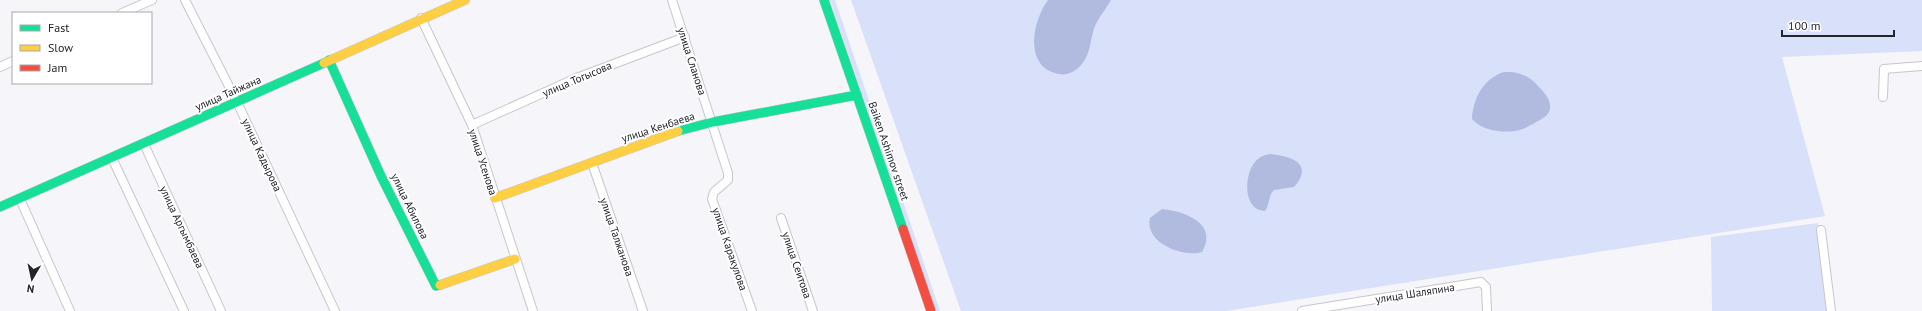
<svg xmlns="http://www.w3.org/2000/svg" width="1922" height="311" font-family="'PT Sans',sans-serif">
	<style>
		.green { fill: #d9e0f9 }
		.water { fill: #b1bbdf }
		.lines { fill: none; stroke-linecap: round; stroke-linejoin: round }
		.street-casing { stroke: #c6c7cd; stroke-width: 10 }
		.fast-casing { stroke: #c6c7cd; stroke-width: 10 }
		.slow-casing { stroke: #c6c7cd; stroke-width: 10 }
		.jam-casing { stroke: #c6c7cd; stroke-width: 10 }
		.street { stroke: #fefefe; stroke-width: 8 }
		.fast { stroke: #16e098; stroke-width: 9 }
		.slow { stroke: #ffcf43; stroke-width: 9 }
		.jam { stroke: #f24e42; stroke-width: 9 }
		.labels { text-anchor: middle; dominant-baseline: central; stroke-width: 4; stroke-linejoin: round; paint-order: stroke }
		.street-label { font-size: 11px; fill: #23252d; stroke: #fff }
	</style>
	<rect width="100%" height="100%" fill="#f5f5fa"/>
	<g class="green">
		<polygon points="830,0 835,0 940,311 936,311"/>
		<polygon points="851,0 1922,0 1922,51 1782,57 1825,216 1226,311 961,311"/>
		<polygon points="1818,223 1827,311 1712,311 1711,237"/>
	</g>
	<g class="water">
		<path d="M1048 0H1111C1106 9 1099 17 1095 26 1090 38 1091 53 1082 64 1075 72 1066 77 1055 73 1024 64 1033 20 1048 0Z"/>
		<path d="M1504 72C1520 71 1529 76 1539 87 1545 93 1553 102 1549 112 1547 116 1542 119 1538 121 1531 125 1523 130 1515 131 1501 133 1481 130 1472 119 1473 98 1484 78 1504 72Z"/>
		<path d="M1270 154C1290 156 1315 163 1294 187L1274 190C1268 195 1270 205 1265 211 1241 211 1244 169 1258 159 1261 156 1265 155 1270 154Z"/>
		<path d="M1162 209C1183 211 1219 223 1202 252 1183 258 1144 243 1150 218Z"/>
	</g>
	<g class="lines">
		<defs>
			<g id="street">
				<polyline points="185,0 237,102 335,311"/>
				<polyline points="672,0 728,173 728,180 714,192 712,199 752,311"/>
				<polyline points="122,13 152,0"/>
				<polyline points="421,18 472,125 533,311"/>
				<polyline points="0,67 13,61"/>
				<polyline points="1883,97 1884,69 1922,66"/>
				<polyline points="472,125 574,79 685,37"/>
				<polyline points="144,144 221,311"/>
				<polyline points="112,158 184,311"/>
				<polyline points="592,163 643,311"/>
				<polyline points="20,199 70,311"/>
				<polyline points="781,218 813,311"/>
				<polyline points="1821,230 1831,311"/>
				<polyline points="1302,311 1481,282 1486,287 1487,311"/>
			</g>
			<g id="fast">
				<polyline points="824,0 903,229"/>
				<polyline points="329,60 381,176 436,286 440,285"/>
				<polyline points="678,131 713,122 857,95"/>
				<polyline points="0,207 324,63"/>
			</g>
			<g id="slow">
				<polyline points="324,63 465,0"/>
				<polyline points="495,198 678,131"/>
				<polyline points="440,285 515,259"/>
			</g>
			<polyline id="jam" points="903,229 931,311"/>
		</defs>
		<use href="#street" class="street-casing"/>
		<use href="#fast" class="fast-casing"/>
		<use href="#slow" class="slow-casing"/>
		<use href="#jam" class="jam-casing"/>
		<use href="#street" class="street"/>
		<use href="#fast" class="fast"/>
		<use href="#slow" class="slow"/>
		<use href="#jam" class="jam"/>
	</g>
	<g class="labels">
		<g class="street-label">
			<text transform="translate(692 61) rotate(72)">улица Сланова</text>
			<text transform="translate(577 79) rotate(-23)">улица Тогысова</text>
			<text transform="translate(228 93) rotate(-24)">улица Тайжана</text>
			<text transform="translate(658 127) rotate(-18)">улица Кенбаева</text>
			<text transform="translate(889 151) rotate(71)">Baiken Ashimov street</text>
			<text transform="translate(262 155) rotate(65)">улица Кадырова</text>
			<text transform="translate(483 162) rotate(72)">улица Усенова</text>
			<text transform="translate(410 206) rotate(64)">улица Абилова</text>
			<text transform="translate(182 227) rotate(65)">улица Аргымбаева</text>
			<text transform="translate(617 237) rotate(71)">улица Талжанова</text>
			<text transform="translate(730 249) rotate(71)">улица Каракулова</text>
			<text transform="translate(797 265) rotate(71)">улица Сеитова</text>
			<text transform="translate(1415 293) rotate(-9)">улица Шаляпина</text>
		</g>
	</g>
	<rect x="12" y="12" width="140" height="72" fill="#ffffff" stroke="#a7a8ab"/>
	<rect x="20" y="25" width="20" height="6" fill="#16e098" stroke="#a7a8ab"/>
	<text x="48" y="32" font-size="12" fill="#23252d">Fast</text>
	<rect x="20" y="45" width="20" height="6" fill="#ffcf43" stroke="#a7a8ab"/>
	<text x="48" y="52" font-size="12" fill="#23252d">Slow</text>
	<rect x="20" y="65" width="20" height="6" fill="#f24e42" stroke="#a7a8ab"/>
	<text x="48" y="72" font-size="12" fill="#23252d">Jam</text>
	<g transform="translate(32 279) rotate(189)" stroke="#ffffff" stroke-width="3" paint-order="stroke">
	<path d="M0-3L7 15L0 10L-7 15Z" fill="#23252d"/>
	<text y="-6" font-size="11" font-weight="bold" text-anchor="middle" fill="#23252d">N</text>
	</g>
	<path d="M1782 30v6h112v-6" fill="none" stroke="#23252d" stroke-width="2"/>
	<text x="1788" y="30" font-size="12" fill="#23252d" stroke="#ffffff" stroke-width="3" paint-order="stroke">100 m</text>
</svg>
